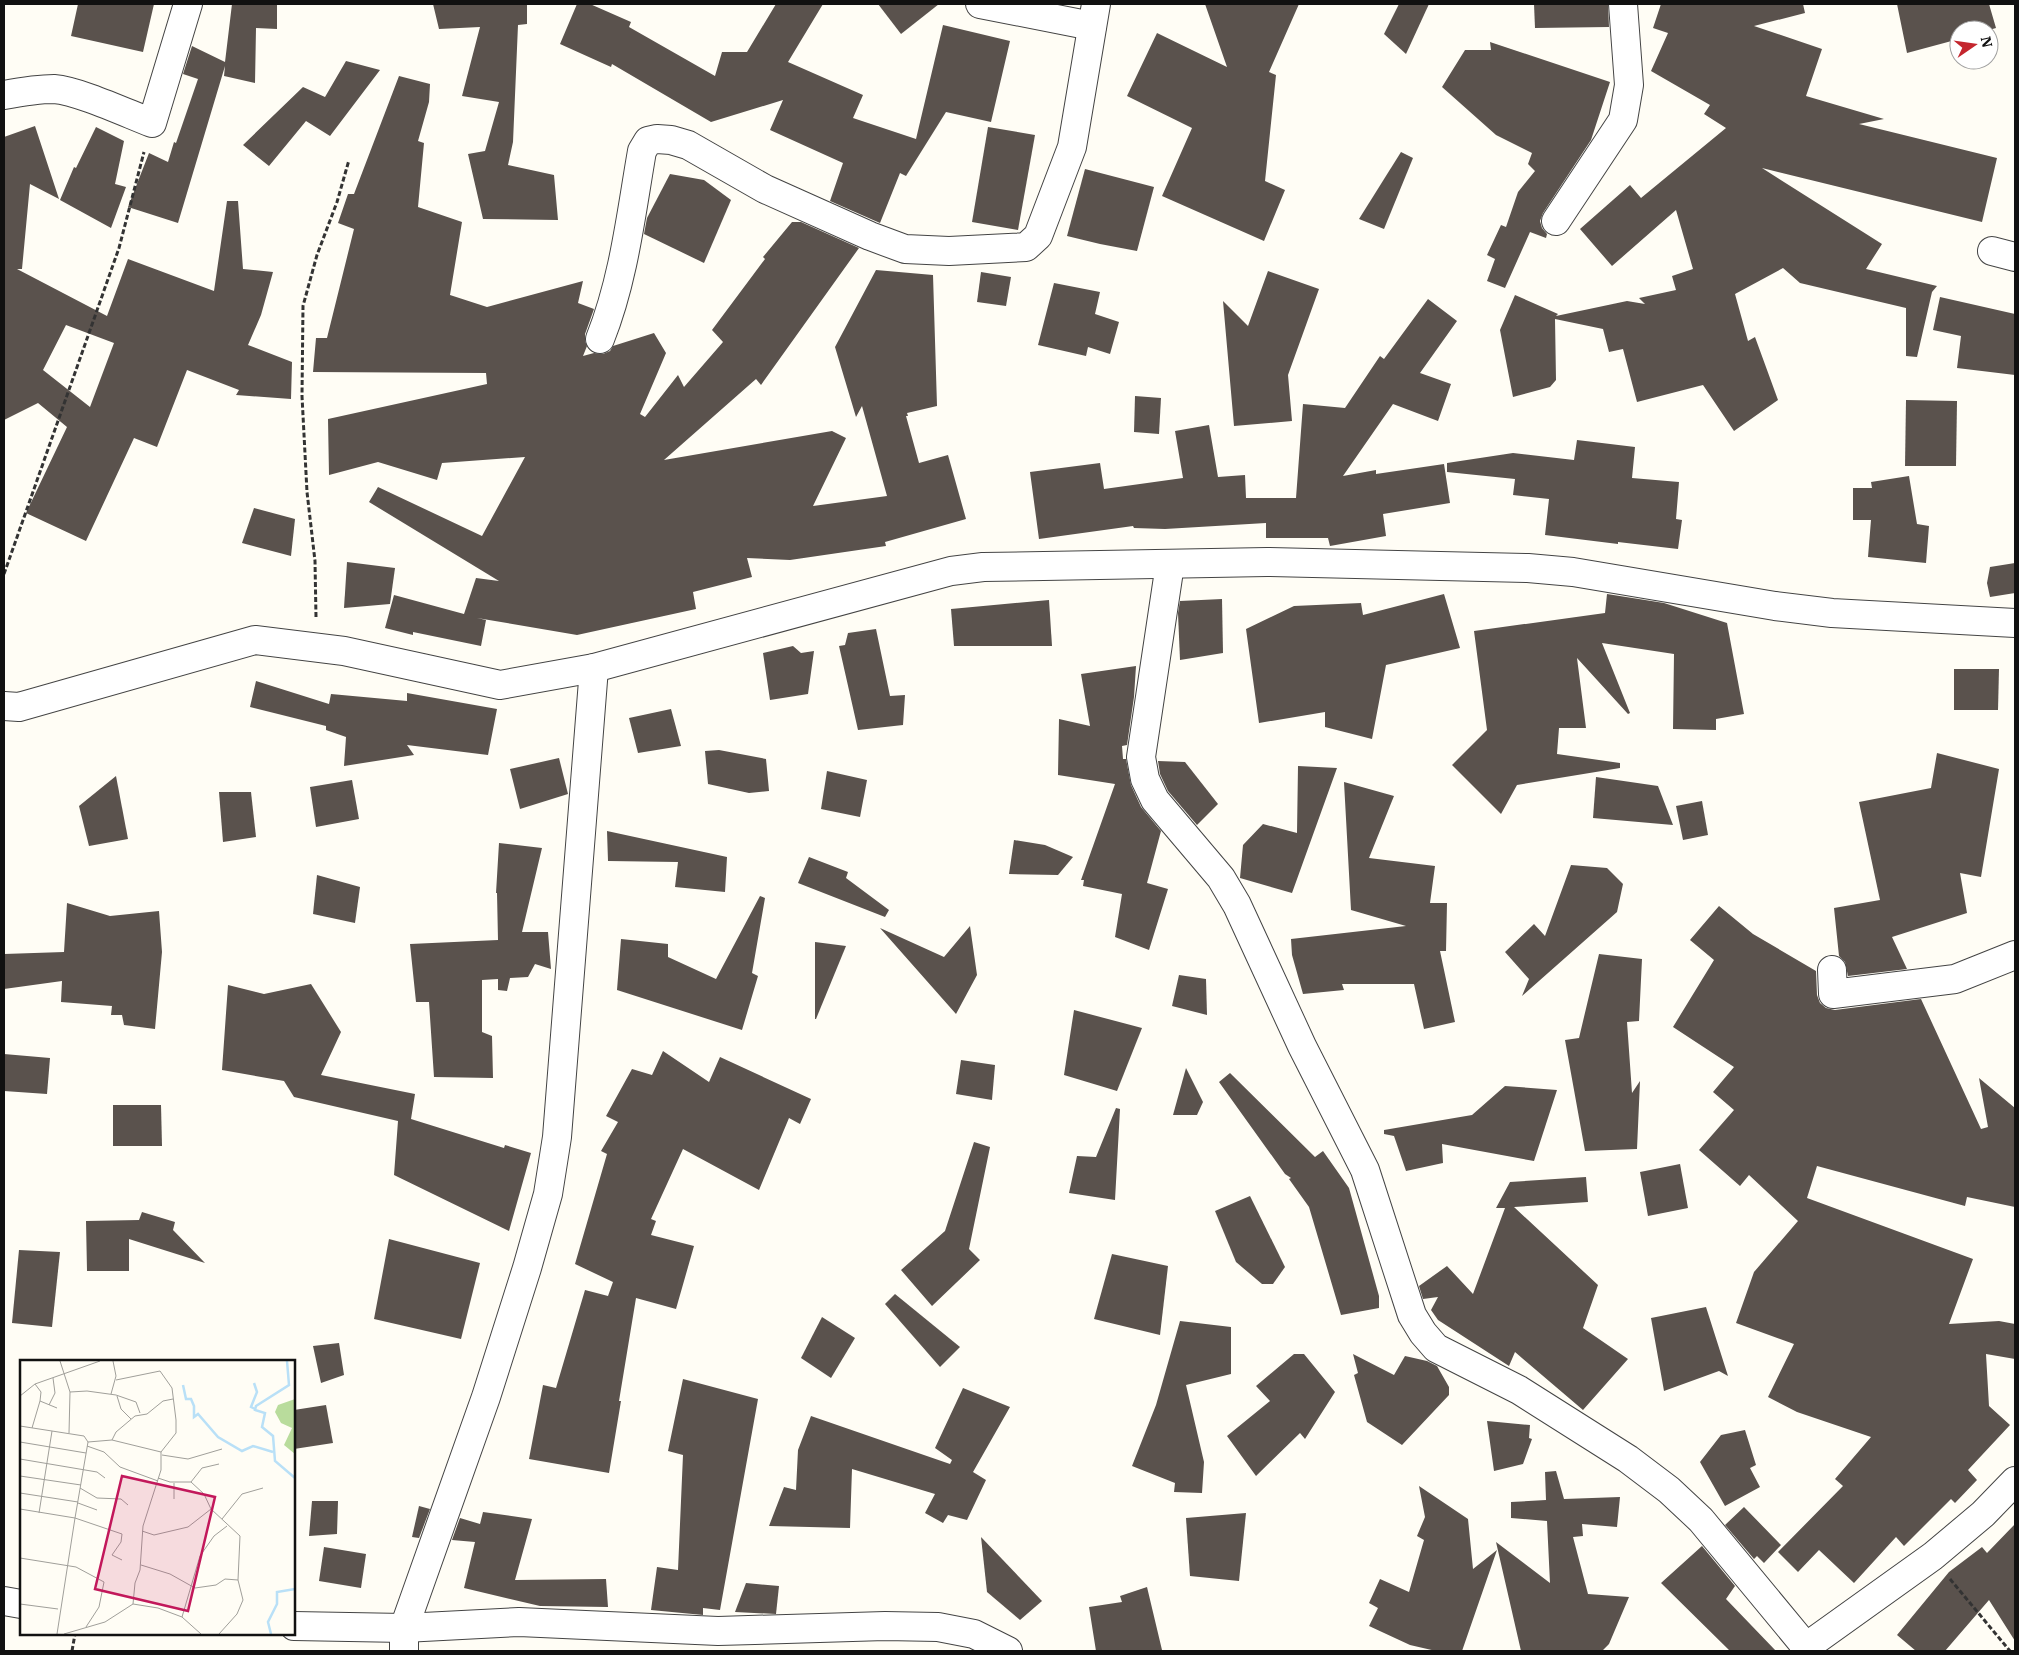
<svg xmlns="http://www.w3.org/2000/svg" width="2019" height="1655" font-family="'IBM Plex Serif',serif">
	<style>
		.building { fill: #5a524d; fill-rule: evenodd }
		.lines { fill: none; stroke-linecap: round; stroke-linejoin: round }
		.street-casing { stroke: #444; stroke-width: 30 }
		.path { stroke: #333; stroke-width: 3; stroke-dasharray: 5 2.5; stroke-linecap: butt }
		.street { stroke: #fff; stroke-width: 28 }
		.inset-river { fill: none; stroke: #b9e0f7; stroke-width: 2.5 }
		.inset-road { fill: none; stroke: #a09f9a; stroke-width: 1 }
		.view { fill: #c2185b; fill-opacity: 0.15; stroke: #c2185b; stroke-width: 2.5 }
		.inset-edge { fill: none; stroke: #111; stroke-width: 2.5 }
	</style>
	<rect width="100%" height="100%" fill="#fffdf5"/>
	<g class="building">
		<polygon points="78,4 154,4 143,52 71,36"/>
		<polygon points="232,4 277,4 277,29 256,28 255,83 224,76 225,66 178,223 128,207 149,153 168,162 174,142 176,143 198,79 183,74 192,46 225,62"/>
		<polygon points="433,4 527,4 527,24 518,25 513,142 508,165 554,175 558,220 483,219 468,154 485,151 499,102 462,96 480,27 439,29"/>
		<polygon points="577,4 590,4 631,22 629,27 715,76 722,52 747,52 776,4 823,4 788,62 863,95 853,118 916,139 943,25 1010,41 991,122 946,112 906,176 900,173 880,223 830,201 843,163 770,130 783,100 711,122 612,64 611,67 560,44"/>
		<polygon points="878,4 939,4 901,34"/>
		<polygon points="1205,4 1299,4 1269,72 1276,75 1265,181 1285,190 1264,241 1162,196 1192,128 1127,96 1157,33 1227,67"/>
		<polygon points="1399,4 1429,4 1406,54 1384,34"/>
		<polygon points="1534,4 1608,4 1609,27 1535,28"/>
		<polygon points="1661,4 1803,4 1805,13 1754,26 1822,49 1806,96 1884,119 1859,124 1997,158 1982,222 1762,168 1882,244 1866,269 1937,286 1932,292 1917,357 1906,356 1906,308 1800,283 1783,268 1735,294 1748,341 1755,337 1778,400 1734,431 1703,385 1637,402 1623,349 1609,352 1603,329 1555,319 1556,380 1550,387 1513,397 1500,330 1515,295 1558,314 1556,316 1627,301 1645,304 1639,298 1676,290 1672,276 1693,269 1676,210 1612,266 1580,229 1630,185 1641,198 1726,128 1704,114 1710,105 1651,71 1668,33 1653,28"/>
		<polygon points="1897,4 1989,4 1996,28 1989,30 1959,30 1959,39 1907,53"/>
		<polygon points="1490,42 1610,82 1591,140 1543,213 1540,221 1542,228 1547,234 1546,238 1530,232 1505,288 1487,281 1495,259 1487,255 1501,225 1506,227 1518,192 1535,171 1528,164 1532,153 1496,135 1442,87 1465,50 1491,50"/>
		<polygon points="346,61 380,70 330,136 306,121 269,166 243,145 303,87 325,97"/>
		<polygon points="399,76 430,84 429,102 418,141 424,143 418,207 462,222 450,295 487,307 583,281 578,303 594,309 585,334 585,341 587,346 583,356 594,353 603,354 610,351 613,346 654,333 666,353 640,414 645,417 678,375 684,387 723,342 712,330 765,259 763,257 792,222 801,222 859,248 761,385 756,379 664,460 832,431 846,438 813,506 887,496 862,406 856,417 835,347 876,270 933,275 937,406 907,413 908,416 906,416 919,463 948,455 966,519 885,542 886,546 790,560 747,558 752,577 693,592 696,609 577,635 477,618 486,620 481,646 413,632 413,635 385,628 394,595 464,614 476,578 499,581 369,502 378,487 482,536 525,457 442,463 437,480 378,462 329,475 328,419 487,384 486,373 313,372 316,338 327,338 354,229 338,223 348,194 354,194"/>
		<path d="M35 126 59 199 30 184 22 269H17L107 316 128 259 214 291 227 201H238L243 269 273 272 261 315 248 345 292 362 291 399 236 395 239 390 187 370 157 447 134 438 86 541 26 513 67 427 38 403 4 420V137ZM66 325 114 343 90 407 43 370Z"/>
		<polygon points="96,127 124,141 115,184 126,187 111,228 60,200 74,167 76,168"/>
		<polygon points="988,127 1035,135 1018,230 972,222"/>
		<polygon points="1401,152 1413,158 1384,229 1359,219"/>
		<polygon points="1085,169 1154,187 1137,251 1100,244 1067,236"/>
		<polygon points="670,174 704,180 731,200 704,263 644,234 647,218"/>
		<polygon points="1268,271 1319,289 1288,375 1292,421 1234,426 1223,301 1248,326"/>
		<polygon points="981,272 1011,277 1006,306 977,302"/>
		<polygon points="1054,283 1100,292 1095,314 1119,322 1110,354 1088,347 1086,356 1038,345"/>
		<polygon points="1940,297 2015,314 2015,375 1957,368 1961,336 1933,330"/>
		<polygon points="1428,299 1457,321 1420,373 1451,384 1438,421 1393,404 1343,476 1376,470 1376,474 1444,464 1450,503 1383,514 1386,536 1330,546 1328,538 1266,538 1266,523 1165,529 1134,528 1133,526 1039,539 1030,472 1100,463 1104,489 1183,478 1175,431 1209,425 1218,477 1245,475 1246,498 1296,498 1303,404 1345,408 1380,356 1384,359"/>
		<polygon points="1135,396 1161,398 1159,434 1134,432"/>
		<polygon points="1906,400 1957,401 1956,466 1905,466"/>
		<polygon points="1577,440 1635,447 1632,478 1679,482 1676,519 1682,520 1678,549 1618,542 1618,544 1545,535 1549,499 1513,495 1515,479 1447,472 1447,463 1513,453 1574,460"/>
		<polygon points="1909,476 1917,524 1929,526 1926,563 1868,557 1871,520 1853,520 1853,488 1872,488 1871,482"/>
		<polygon points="254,508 295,519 291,556 242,543"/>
		<polygon points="347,562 395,568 390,604 344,608"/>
		<polygon points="2015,563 2015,593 1990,597 1987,583 1990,567"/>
		<polygon points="1444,594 1460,648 1386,665 1372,739 1325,727 1325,712 1259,723 1246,629 1294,606 1361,603 1363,615"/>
		<polygon points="1607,594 1664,603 1727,623 1744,714 1716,719 1716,730 1673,729 1674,654 1602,643 1630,713 1628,714 1577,658 1586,728 1559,728 1557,754 1620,763 1620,768 1517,785 1501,814 1452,765 1487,730 1474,631 1605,613"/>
		<polygon points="1222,599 1223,653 1180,660 1178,613 1180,601"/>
		<polygon points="1049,600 1052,646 954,646 951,609"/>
		<polygon points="876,629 890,696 905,695 903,725 858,730 839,646 845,645 848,633"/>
		<polygon points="793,646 801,653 814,651 808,694 770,700 763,653"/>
		<polygon points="1136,666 1134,697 1127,745 1122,746 1123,759 1126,759 1131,785 1141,807 1161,831 1147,883 1168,889 1149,950 1115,937 1122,894 1083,886 1084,880 1081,880 1115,784 1058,775 1059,719 1090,726 1081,674"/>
		<polygon points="1954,669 1999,669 1998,710 1954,710"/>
		<polygon points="256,681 329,704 331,694 407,701 407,693 497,709 488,755 407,745 414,755 344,766 346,737 326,730 326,726 250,707"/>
		<polygon points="671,709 681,746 638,753 629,718"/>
		<polygon points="719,750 766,759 769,791 749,793 708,784 705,751"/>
		<polygon points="1937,753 1999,769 1981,877 1960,873 1967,913 1892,937 1907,969 1848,976 1845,962 1839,956 1834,908 1880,900 1859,802 1931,788"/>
		<polygon points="559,758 568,794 520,809 510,769"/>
		<polygon points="1158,761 1185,762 1218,804 1197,825 1168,791 1160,774"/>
		<polygon points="1298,766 1337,768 1292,893 1240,878 1243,845 1263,824 1297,833"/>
		<polygon points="827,771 867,780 860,817 821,809"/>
		<polygon points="116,776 128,839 89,846 79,806"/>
		<polygon points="1596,777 1658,786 1673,825 1593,818"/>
		<polygon points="352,780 359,819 316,827 310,787"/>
		<polygon points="1344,782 1394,796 1369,858 1435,866 1430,903 1447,903 1446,951 1440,951 1455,1022 1424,1029 1414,984 1342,984 1344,990 1303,994 1292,955 1291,939 1406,926 1351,910"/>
		<polygon points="219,792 251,792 256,837 223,842"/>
		<polygon points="1702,801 1708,835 1683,840 1676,806"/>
		<polygon points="607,831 727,857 725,892 675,887 678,862 608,861"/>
		<polygon points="1014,840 1045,845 1073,857 1058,875 1009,874"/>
		<polygon points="499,843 542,848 522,932 548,932 551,969 535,964 528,977 510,978 507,991 498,990 498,979 482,980 482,1032 492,1036 493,1078 434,1077 429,1002 416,1002 410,944 498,940 497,893 496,893"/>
		<polygon points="809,857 848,872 846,878 889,910 885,917 798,883"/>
		<polygon points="1571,865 1607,868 1623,884 1617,912 1522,996 1529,979 1505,952 1534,924 1545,936"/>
		<polygon points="317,875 360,887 355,923 313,914"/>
		<polygon points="760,896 765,898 752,973 758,976 742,1030 617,990 621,939 668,944 668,957 716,979"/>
		<polygon points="67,903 110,916 159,911 162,952 155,1029 124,1025 122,1015 111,1015 112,1006 61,1002 62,981 4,989 4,954 64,952"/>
		<polygon points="1719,906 1753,934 1816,971 1817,995 1820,1003 1826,1008 1835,1010 1921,999 1981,1129 1988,1127 1979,1078 2015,1108 2015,1207 1967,1197 1965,1206 1817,1166 1807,1198 1973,1259 1949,1324 1999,1321 2015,1324 2015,1359 1986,1354 1989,1406 2010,1425 1968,1470 1977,1480 1955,1503 1951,1499 1904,1546 1896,1537 1854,1583 1819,1550 1798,1572 1778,1552 1843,1486 1835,1479 1871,1437 1797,1412 1768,1397 1794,1344 1736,1323 1754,1272 1798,1221 1749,1175 1740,1186 1699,1150 1734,1110 1713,1092 1734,1067 1673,1027 1714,960 1690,940"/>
		<polygon points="970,926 977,975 956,1014 880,928 944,957"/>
		<polygon points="815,942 846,946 816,1019 815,1019"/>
		<polygon points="1599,954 1642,959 1639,1021 1627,1022 1632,1093 1640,1081 1637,1149 1585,1151 1565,1040 1579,1038"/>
		<polygon points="1179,975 1206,979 1207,1015 1172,1006"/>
		<polygon points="311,984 341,1032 321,1075 415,1094 411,1119 504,1148 505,1145 531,1153 509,1231 394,1175 398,1121 294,1097 284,1081 222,1070 228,985 264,994"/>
		<polygon points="1074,1010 1142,1028 1117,1091 1064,1075"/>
		<polygon points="663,1051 709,1082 720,1057 811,1099 800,1124 789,1118 759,1190 683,1149 651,1219 656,1221 651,1235 694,1246 676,1309 636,1298 619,1401 621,1401 609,1473 529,1459 543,1385 556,1388 585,1290 608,1296 613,1282 575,1264 607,1154 601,1151 618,1122 606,1116 632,1069 652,1075"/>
		<polygon points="4,1054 50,1058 47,1094 4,1091"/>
		<polygon points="961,1060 995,1065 992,1100 956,1094"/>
		<polygon points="1186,1068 1203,1102 1197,1115 1173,1115"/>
		<polygon points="1230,1073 1315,1157 1323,1151 1349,1188 1379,1296 1379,1308 1341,1315 1309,1207 1289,1179 1291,1178 1285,1174 1219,1082"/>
		<polygon points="1505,1086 1557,1090 1534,1161 1442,1144 1443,1163 1406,1171 1394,1136 1384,1134 1384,1130 1472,1115"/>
		<polygon points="113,1105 161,1105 162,1146 113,1146"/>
		<polygon points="1116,1108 1120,1109 1115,1200 1069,1193 1077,1156 1096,1157"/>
		<polygon points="974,1142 990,1147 969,1249 980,1260 932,1306 901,1270 945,1231"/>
		<polygon points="1680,1164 1688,1208 1648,1216 1640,1172"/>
		<polygon points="1586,1177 1588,1202 1514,1207 1598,1285 1583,1328 1628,1359 1583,1410 1515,1352 1509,1366 1438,1320 1431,1310 1438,1297 1423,1299 1419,1286 1447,1266 1473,1294 1505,1208 1496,1208 1510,1182"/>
		<polygon points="1250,1196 1285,1267 1273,1284 1262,1284 1236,1262 1215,1211"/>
		<polygon points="142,1212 175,1222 173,1230 205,1263 129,1239 129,1271 87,1271 86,1221 139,1220"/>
		<polygon points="389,1239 480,1263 461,1339 374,1319"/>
		<polygon points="19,1250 60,1252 52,1327 12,1323"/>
		<polygon points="1112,1254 1168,1266 1160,1335 1094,1319"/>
		<polygon points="895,1294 960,1347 940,1367 885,1304"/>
		<polygon points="1706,1307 1728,1376 1719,1371 1664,1391 1651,1318"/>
		<polygon points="822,1317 855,1338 831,1378 801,1358"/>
		<polygon points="1180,1321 1231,1327 1231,1374 1186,1385 1204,1462 1202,1493 1174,1492 1175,1483 1132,1466 1156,1405"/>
		<polygon points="339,1343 344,1375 321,1383 313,1346"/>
		<polygon points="1294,1354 1304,1354 1335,1392 1305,1439 1300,1433 1256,1476 1227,1436 1270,1401 1256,1386"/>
		<polygon points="1353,1354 1394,1375 1405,1356 1427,1361 1437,1366 1449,1387 1449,1395 1402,1445 1367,1422 1354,1375 1358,1373"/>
		<polygon points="683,1379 758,1399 720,1610 703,1608 703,1615 651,1610 657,1567 678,1570 683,1455 668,1451"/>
		<polygon points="963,1388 1010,1407 973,1472 986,1480 967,1520 948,1515 943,1523 925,1513 935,1494 852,1469 850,1528 769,1526 784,1487 796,1490 798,1450 811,1416 950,1464 952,1460 935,1448"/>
		<polygon points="326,1405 333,1443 294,1449 294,1410"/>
		<polygon points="1487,1421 1530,1425 1529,1438 1532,1439 1523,1464 1494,1471"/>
		<polygon points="1745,1430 1756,1465 1750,1468 1760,1487 1725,1506 1700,1462 1721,1435"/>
		<polygon points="1556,1471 1564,1499 1620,1497 1617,1527 1582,1524 1583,1536 1573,1537 1588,1594 1629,1597 1609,1644 1602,1651 1521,1651 1496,1542 1550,1583 1547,1521 1511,1518 1511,1502 1546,1500 1545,1472"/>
		<polygon points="1419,1486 1468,1519 1473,1569 1497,1550 1462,1651 1436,1651 1410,1645 1369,1626 1378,1608 1369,1603 1380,1579 1409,1592 1424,1540 1417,1536 1425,1517"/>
		<polygon points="312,1501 338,1501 337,1534 309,1536"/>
		<polygon points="419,1506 430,1509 419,1538 412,1537"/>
		<polygon points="1744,1507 1781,1545 1764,1563 1757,1556 1754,1559 1725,1525"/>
		<polygon points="483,1512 532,1519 515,1580 606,1579 608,1607 540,1606 464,1588 475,1542 452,1540 460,1518 480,1524"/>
		<polygon points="1246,1513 1239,1581 1190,1576 1186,1518"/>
		<polygon points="2015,1524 2015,1641 1989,1600 1945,1651 1916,1651 1897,1635 1949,1572 1982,1547 1987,1553"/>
		<polygon points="981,1537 1042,1601 1020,1620 987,1592"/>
		<polygon points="1702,1546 1735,1586 1726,1599 1776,1651 1730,1651 1661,1583"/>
		<polygon points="324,1547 366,1554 361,1588 319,1581"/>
		<polygon points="746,1583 779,1586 776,1614 735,1612"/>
		<polygon points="1147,1587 1162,1650 1096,1651 1089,1607 1122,1602 1120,1596"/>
	</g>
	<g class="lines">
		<defs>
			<g id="street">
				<polyline points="980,4 1092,26"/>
				<path d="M4 95C20 92 37 89 54 89 79 91 126 113 152 123L188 4"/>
				<polyline points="1556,221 1623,120 1629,85 1623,4"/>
				<polyline points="1992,251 2015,257"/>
				<path d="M600 339C624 279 631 214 642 151L648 141 657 139 671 140 688 145 765 189 870 236 905 249 949 251 1026 247 1038 236 1072 147 1096 4"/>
				<polyline points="1170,564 1141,757 1145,779 1155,800 1221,878 1237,905 1302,1046 1365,1170 1412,1315 1423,1333 1436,1348 1519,1390 1628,1459 1669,1490 1701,1520 1806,1647"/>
				<polyline points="4,706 19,707 255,640 344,651 500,685 594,668 951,571 983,567 1267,562 1528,568 1573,572 1775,606 1832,613 2015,623"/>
				<polyline points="1832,970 1833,994 1955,979 2015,955"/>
				<polyline points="4,1601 21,1604"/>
				<polyline points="294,1626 404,1628 519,1622 718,1631 885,1626 938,1627 974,1634 1008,1651"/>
				<polyline points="404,1651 404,1628 486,1397 527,1268 548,1194 557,1137 594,668"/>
				<polyline points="1804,1651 1806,1647 1933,1556 1983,1514 2015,1481"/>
			</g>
		</defs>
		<use href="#street" class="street-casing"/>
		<g class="path">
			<polyline points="4,574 119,248 144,152"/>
			<polyline points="316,617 315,561 307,492 302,396 303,306 317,255 337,202 349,160"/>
			<polyline points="1950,1579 2010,1651"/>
			<polyline points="72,1651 75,1634"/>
		</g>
		<use href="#street" class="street"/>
	</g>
	<g transform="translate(20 1360)">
		<rect width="275" height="275" fill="#fffdf5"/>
		<path d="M275 39V94L264 85 272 68 261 63 255 52 258 45Z" fill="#b9dc9c"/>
		<path class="inset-river" d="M267 1 269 25 236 46 235 50 245 53 242 67 253 76 255 101 275 118M234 23 237 32 231 47 235 49M163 25 166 39H171L174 46V57L178 54 198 77 222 91 233 86 253 92M251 274 248 262 257 244V232L275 229"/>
		<path class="inset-road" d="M40 1 50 32 49 73M96 20 140 11 152 28 156 60V73L141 92V110L123 166 120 210 115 223 113 244M15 24 21 32 20 41 37 48M50 32 67 31 96 35 116 42 120 53M91 34 96 16 93 1M0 36 15 24 80 1M97 36 101 49 111 59M29 45 35 33 33 18M0 66 64 76 68 82 92 80 141 92M12 68 20 41M92 80 96 72 115 56 127 54 143 41 153 39M0 82 66 93M68 82 55 158 102 174 101 182 92 195 102 200M67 86 84 92 100 107 138 121M142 95 168 99 202 89M0 99 77 112 85 118M0 116 61 125M138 118 150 122H171L184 134 191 149 220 176 218 220 223 240 217 254 199 274M171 122 182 108 199 104M60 128 77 138 101 139 108 145M0 133 58 142M154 139V123M58 143 77 150M0 149 55 158 37 274M19 153 32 71M202 159 222 134 243 128M122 171 134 175 168 167 191 149M0 198 56 207 84 222 79 247 66 267M121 205 150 214 175 228 196 225 205 219 218 220M0 244 38 249M162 257 180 196 194 176 207 166M44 274 85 262 113 244 138 248 162 257 181 274"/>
		<path class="view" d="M102 116 195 137 168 251 75 229Z"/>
		<rect width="275" height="275" class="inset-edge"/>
	</g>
	<rect width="2019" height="1655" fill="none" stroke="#111111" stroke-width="10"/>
	<g transform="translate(1974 45) rotate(77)"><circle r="24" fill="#ffffff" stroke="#a0a0a0"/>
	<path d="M0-4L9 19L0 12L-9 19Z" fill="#c4262e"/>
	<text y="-8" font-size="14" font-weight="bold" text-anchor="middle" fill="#111111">N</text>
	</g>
</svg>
